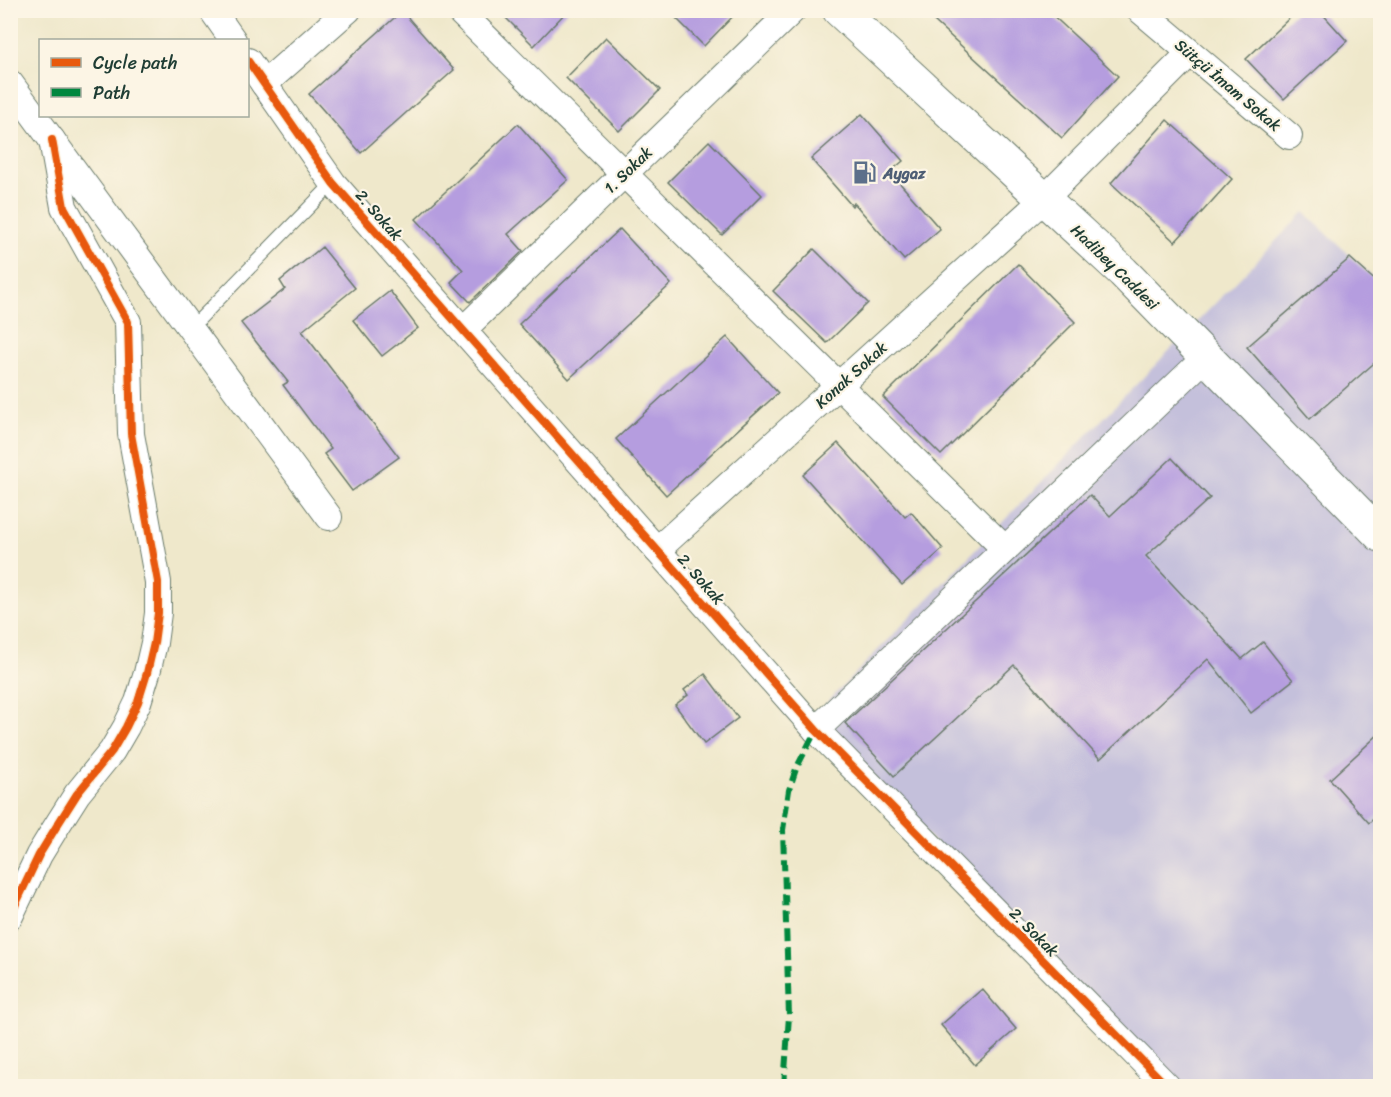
<svg xmlns="http://www.w3.org/2000/svg" width="1391" height="1097" font-family="Sriracha,sans-serif">
	<style>
		.industrial { fill: #c4c0db }
		.building { fill: #b59ddf }
		.lines { fill: none; stroke-linecap: round; stroke-linejoin: round }
		.service-casing { stroke: #687969; stroke-width: 14 }
		.minor-casing { stroke: #687969; stroke-width: 28 }
		.secondary-casing { stroke: #687969; stroke-width: 35 }
		.service { stroke: #fff; stroke-width: 12 }
		.minor { stroke: #fff; stroke-width: 26 }
		.secondary { stroke: #fff; stroke-width: 33 }
		.quiet { stroke: #00873e; stroke-width: 6; stroke-dasharray: 12 6; stroke-linecap: butt }
		.cycleway-casing { stroke: #fcf5e5; stroke-width: 11 }
		.cycleway { stroke: #e8590c; stroke-width: 8 }
		.labels { text-anchor: middle; dominant-baseline: central; stroke-width: 4.5; stroke-linejoin: round; paint-order: stroke }
		.street-label { font-size: 16px; fill: #1f3d34; stroke: #fcf5e5 }
		.service-label { font-size: 16px; font-weight: bold; fill: #4e5e75; stroke: #fcf5e5; text-anchor: start }
	</style>
	<rect width="100%" height="100%" fill="#fcf5e5"/>
	<filter id="ink" filterUnits="userSpaceOnUse"><feTurbulence type="fractalNoise" baseFrequency=".0167" numOctaves="2"/><feDisplacementMap in="SourceGraphic" scale="12" xChannelSelector="R" yChannelSelector="G"/><feConvolveMatrix kernelMatrix="1 2 1 2 8 2 1 2 1" color-interpolation-filters="sRGB"/></filter>
	<filter id="wash" filterUnits="userSpaceOnUse"><feTurbulence type="fractalNoise" baseFrequency=".008" numOctaves="4" result="noise"/><feDisplacementMap in="SourceGraphic" scale="24" xChannelSelector="R" yChannelSelector="G"/><feGaussianBlur stdDeviation="1.35" result="paint"/><feColorMatrix in="noise" values="0 0 0 0 0 0 0 0 0 0 0 0 0 0 0 0 0 1.4 0 .05"/><feComposite in="paint" operator="in"/></filter>
	<g filter="url(#wash)">
		<rect width="100%" height="100%" fill="#efe8cb"/>
		<polygon class="industrial" points="1304,212 1380,284 1380,1086 1167,1086 814,716"/>
		<g id="blocks">
			<g class="building">
				<polygon points="498,10 568,10 534,46"/>
				<polygon points="668,10 739,10 704,46"/>
				<polygon points="922,10 1047,10 1118,76 1062,138"/>
				<polygon points="1298,10 1319,10 1347,41 1284,99 1246,59"/>
				<polygon points="402,11 454,70 361,153 309,94"/>
				<polygon points="606,37 660,90 619,131 566,78"/>
				<polygon points="862,114 903,161 890,172 940,229 904,260 854,203 852,206 811,159"/>
				<polygon points="1167,120 1232,179 1175,242 1111,183"/>
				<polygon points="518,124 568,180 508,234 523,251 470,302 451,282 463,270 416,219"/>
				<polygon points="709,141 762,195 722,235 668,182"/>
				<polygon points="620,229 671,284 569,379 519,324"/>
				<polygon points="322,247 355,288 302,331 399,457 352,491 324,454 331,449 283,385 288,382 241,323 285,289 280,281"/>
				<polygon points="814,249 868,303 827,343 773,291"/>
				<polygon points="1350,258 1380,285 1380,358 1310,419 1247,347"/>
				<polygon points="1018,264 1075,322 941,455 883,397"/>
				<polygon points="390,291 418,328 382,356 353,320"/>
				<polygon points="727,337 778,393 666,495 616,439"/>
				<polygon points="838,443 905,517 911,512 943,549 902,585 803,475"/>
				<polygon points="1172,458 1210,498 1146,556 1242,659 1263,642 1293,680 1251,713 1208,659 1100,759 1014,665 894,776 845,723 1090,495 1110,516"/>
				<polygon points="705,674 738,718 704,744 675,705 688,695 684,690"/>
				<polygon points="1380,733 1380,813 1369,823 1330,779"/>
				<polygon points="982,989 1016,1029 975,1065 941,1025"/>
			</g>
		</g>
	</g>
	<g filter="url(#ink)">
		<use href="#blocks" fill-opacity="0" stroke="#687969" stroke-width="1.5"/>
		<g class="lines">
			<defs>
				<polyline id="service" points="191,328 333,183"/>
				<g id="minor">
					<polyline points="212,10 233,40"/>
					<polyline points="458,10 1005,549"/>
					<polyline points="1140,10 1289,136"/>
					<polyline points="248,61 333,183 816,730 1167,1086"/>
					<polyline points="10,83 329,517"/>
					<polyline points="264,84 348,10"/>
					<polyline points="463,330 793,10"/>
					<polyline points="657,550 1044,199 1190,53"/>
					<polyline points="816,730 1206,357"/>
					<polyline points="10,916 39,855 58,824 77,794 112,751 126,727 138,702 147,673 154,643 158,613 158,582 131,434 128,322 64,207 52,140"/>
				</g>
				<polyline id="secondary" points="839,10 1123,272 1380,535"/>
			</defs>
			<use href="#service" class="service-casing"/>
			<use href="#minor" class="minor-casing"/>
			<use href="#secondary" class="secondary-casing"/>
			<use href="#service" class="service"/>
			<use href="#minor" class="minor"/>
			<use href="#secondary" class="secondary"/>
			<polyline class="quiet" points="784,1086 789,1016 783,830 789,790 796,769 816,730"/>
			<defs>
				<g id="cycleway">
					<polyline points="248,61 333,183 816,730 1167,1086"/>
					<polyline points="10,916 39,855 58,824 77,794 112,751 126,727 138,702 147,673 154,643 158,613 158,582 131,434 128,322 64,207 52,140"/>
				</g>
			</defs>
			<use href="#cycleway" class="cycleway-casing"/>
			<use href="#cycleway" class="cycleway"/>
		</g>
	</g>
	<defs>
		<symbol id="fuel-bare" viewBox="-9 -9 18 18"><path d="M-5.5-6h7V0h2V4h1.3V-2.5L3-4.5l.8-.8L6-3V5H2.5V1h-1V6h-7ZM-4.2-4.7v3.2H.2V-4.7Z" fill="#5c6f8a" stroke="#fcf5e5" stroke-width="2.5" paint-order="stroke"/></symbol>
	</defs>
	<g fill-rule="evenodd">
		<use href="#fuel-bare" x="848" y="156" width="33" height="33"/>
	</g>
	<g class="labels">
		<g class="street-label">
			<text transform="translate(1228 85) rotate(40)">Sütçü İmam Sokak</text>
			<text transform="translate(628 170) rotate(-44)">1. Sokak</text>
			<text transform="translate(379 215) rotate(49)">2. Sokak</text>
			<text transform="translate(1115 267) rotate(44)">Hadibey Caddesi</text>
			<text transform="translate(851 375) rotate(-42)">Konak Sokak</text>
			<text transform="translate(701 579) rotate(49)">2. Sokak</text>
			<text transform="translate(1034 932) rotate(45)">2. Sokak</text>
		</g>
		<g class="service-label">
			<text x="883" y="173">Aygaz</text>
		</g>
	</g>
	<rect width="1391" height="1097" fill="none" stroke="#fcf5e5" stroke-width="36"/>
	<rect x="39" y="39" width="210" height="78" fill="#fcf5e5" stroke="#a4ab9e" stroke-width="1.5"/>
	<rect x="51" y="58" width="30" height="9" fill="#e8590c" stroke="#a4ab9e" stroke-width="1.5"/>
	<text x="93" y="69" font-size="18" fill="#1f3d34">Cycle path</text>
	<rect x="51" y="88" width="30" height="9" fill="#00873e" stroke="#a4ab9e" stroke-width="1.5"/>
	<text x="93" y="99" font-size="18" fill="#1f3d34">Path</text>
</svg>
